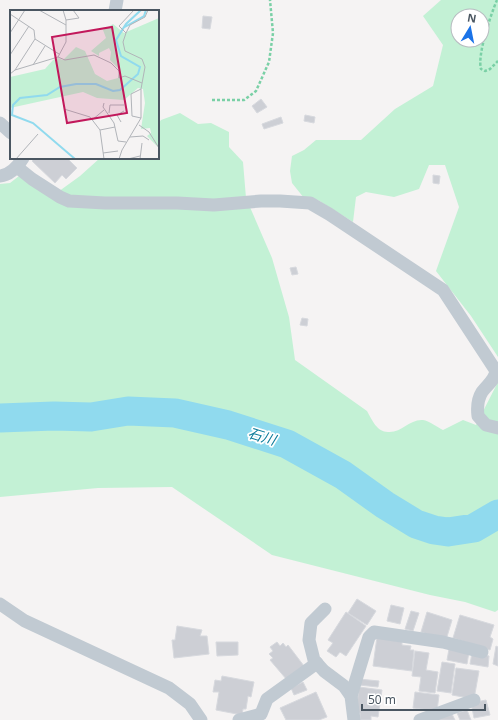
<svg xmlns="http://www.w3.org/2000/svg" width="498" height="720" font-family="'Noto Sans','Noto Sans JP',sans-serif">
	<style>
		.green { fill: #c3f1d5; fill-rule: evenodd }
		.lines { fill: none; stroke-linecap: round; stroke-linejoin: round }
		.river { stroke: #90daee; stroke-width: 29 }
		.building { fill: #cdcfd5; stroke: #d7d9de }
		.path { stroke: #7ad0a6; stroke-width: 2.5; stroke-dasharray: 3 2; stroke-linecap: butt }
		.street { stroke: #c1cad2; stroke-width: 13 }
		.labels { text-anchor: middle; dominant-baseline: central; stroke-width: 3.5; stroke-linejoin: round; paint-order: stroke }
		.water-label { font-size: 14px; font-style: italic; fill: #0c7c9b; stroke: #fff }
		.inset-river { fill: none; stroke: #90daee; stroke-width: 2 }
		.inset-road { fill: none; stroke: #b1b4b9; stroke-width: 1 }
		.view { fill: #c2185b; fill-opacity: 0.15; stroke: #c2185b; stroke-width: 2 }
		.inset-edge { fill: none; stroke: #4a5661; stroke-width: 2 }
	</style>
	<rect width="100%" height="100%" fill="#f5f3f3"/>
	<g class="green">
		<path d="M441 0H498V357L471 316 436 271 459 207 445 165H429L419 189 394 197 366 192 356 197 353 222 318 200 304 198 292 183 290 171 292 156 304 150 316 140H361L395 109 433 86 443 45 423 16ZM458 16H482V40H458Z"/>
		<path d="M180 113 198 124 211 123 229 132V147L243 162 246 198 272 258 289 317 295 360 367 411C372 420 377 432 388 432 402 433 409 419 423 420 429 421 437 427 443 430L463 420 476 425 498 382V610L495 612 465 602 430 595 272 555 172 487 98 488 0 497V184L10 183 19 176 51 197 80 176 100 158H158V124L161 120Z"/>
	</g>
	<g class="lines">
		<polyline class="river" points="0,418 54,416 91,417 128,411 175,413 228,425 287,444 343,475 385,505 416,524 434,530 448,532 474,528 498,514"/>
	</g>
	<g class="building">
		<polygon points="203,16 212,17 210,29 202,28"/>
		<polygon points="261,99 267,107 257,113 252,106"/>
		<polygon points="305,115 315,117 314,123 304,121"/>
		<polygon points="281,117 283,123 264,129 262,124"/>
		<polygon points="35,158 67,158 77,168 66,179 62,175 55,183 32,161"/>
		<polygon points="433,175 440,176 439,184 433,183"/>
		<polygon points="296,267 298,274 292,275 290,268"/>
		<polygon points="302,318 308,319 307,326 300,325"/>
		<polygon points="357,599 376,611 367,625 348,613"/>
		<polygon points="391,605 404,608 400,624 387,621"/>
		<polygon points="411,611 419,613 413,631 405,629"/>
		<polygon points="346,612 366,626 346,656 340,652 336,657 327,651 333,643 328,640"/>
		<polygon points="427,612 452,620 446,640 421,632"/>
		<polygon points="460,615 494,625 490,637 493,639 490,650 453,638"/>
		<polygon points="177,626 202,630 200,636 207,636 209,654 174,658 172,640 175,640"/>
		<polygon points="377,637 402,642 402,645 411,646 410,650 414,650 412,671 373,666"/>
		<polygon points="216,642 238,642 238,655 217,656"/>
		<polygon points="277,642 280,646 283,643 286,647 288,645 304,666 287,680 270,660 273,658 269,654 273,651 270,647"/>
		<polygon points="496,646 498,647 498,666 493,664"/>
		<polygon points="449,649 469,652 467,664 447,660"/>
		<polygon points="415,651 429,653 426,670 438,672 435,693 419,691 421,677 412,676"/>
		<polygon points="472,653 489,656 488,667 470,664"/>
		<polygon points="442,662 455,664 451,693 437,691"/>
		<polygon points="456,668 479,671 474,699 452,695"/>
		<polygon points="222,676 254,682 251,697 248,696 246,709 243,709 242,715 216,710 219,692 213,692 215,680 221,681"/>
		<polygon points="359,679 379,681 378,687 359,685"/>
		<polygon points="303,682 307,690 294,695 291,688"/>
		<polygon points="359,687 382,690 378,717 371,716 371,720 360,720 360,713 356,713"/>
		<polygon points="316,692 327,717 319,720 286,720 280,708"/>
		<polygon points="415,692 439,695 437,711 413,708"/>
		<polygon points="486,700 490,715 474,718 471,703"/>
		<polygon points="467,710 471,720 460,720 457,713"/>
		<polygon points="451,712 455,720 430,720"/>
	</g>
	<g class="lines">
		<g class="path">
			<path d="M497 0C491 14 477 55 481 69L485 71 490 69 498 61"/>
			<polyline points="212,100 244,100 256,91 269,62 273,33 270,0"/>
		</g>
		<g class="street">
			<polyline points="115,11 117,0"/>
			<polyline points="0,123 11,133"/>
			<path d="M17 167 32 179 60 197 69 201 105 203H177L214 205 261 201H280L310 203 329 214 443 290 496 371C495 380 487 385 482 392 477 400 477 408 478 416L486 425 498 428"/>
			<path d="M0 176C10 175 18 166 23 158"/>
			<polyline points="0,604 25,621 169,688 190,704 201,720"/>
			<polyline points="325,609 311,623 309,640 314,660 324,671 344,686 351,696 354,720"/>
			<polyline points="351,696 369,637 374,632 443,642 482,652"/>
			<polyline points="239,720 261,714 267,699 317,663"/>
			<polyline points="420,720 474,700"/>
		</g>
	</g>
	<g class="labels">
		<g class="water-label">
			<text transform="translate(262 436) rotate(17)">石川</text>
		</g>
	</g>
	<g transform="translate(10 10)">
		<rect width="149" height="149" fill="#f5f3f3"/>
		<path d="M149 8V138L137 126 141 123 140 118 131 119 135 93 133 79 128 78 114 90 87 88 73 82 0 98V67L35 59 43 50 48 48 53 50 66 37 75 41 85 64 97 71 108 68 110 60 100 50 101 42 99 38 89 43V46L81 41 96 28 93 20 103 14 114 23Z" fill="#c3f1d5"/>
		<path class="inset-river" d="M113 18 134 6 136 0M65 149 23 113 2 105 3 95 10 88 37 85 50 77 66 74H86L103 81 110 80 128 64 130 57 111 46 106 30 116 14 131 0"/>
		<path class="inset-road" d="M29 0 56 15M0 4 24 20 25 29 49 44M56 10 69 8 63 0M0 23 15 0M116 23 120 15 135 7 138 0M0 45 19 16M48 47 55 50 84 45 101 53 109 61V68L115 66 132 73M23 55 35 36M5 60 25 29M0 64 5 60 48 47 56 32V10L53 0M131 79 121 84 122 106 131 108M94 93 93 97 104 113 108 131 116 132M54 99 80 107 90 120 105 117M99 103 100 95H114M82 110 94 100M111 112 107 105 114 101M129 115 139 122 149 138M90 120 94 149M120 127 133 126 139 130M93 143 108 141M6 149 28 124M109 149 112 140 131 108V79L135 57 132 49 115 41 113 32 116 23 109 16 124 0M118 149 130 146M130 149 132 133"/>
		<path class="view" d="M102 17 117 103 57 113 42 27Z"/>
		<rect width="149" height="149" class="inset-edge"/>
	</g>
	<g transform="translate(470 28) rotate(10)"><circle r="19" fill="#ffffff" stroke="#b7bbc0"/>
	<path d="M0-3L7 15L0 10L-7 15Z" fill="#1a73e8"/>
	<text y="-6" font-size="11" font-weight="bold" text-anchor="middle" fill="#4a5661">N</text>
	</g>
	<path d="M362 704v6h123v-6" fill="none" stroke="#4a5661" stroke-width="2"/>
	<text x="368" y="704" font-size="12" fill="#4a5661" stroke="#ffffff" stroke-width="3" paint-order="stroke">50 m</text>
</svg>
